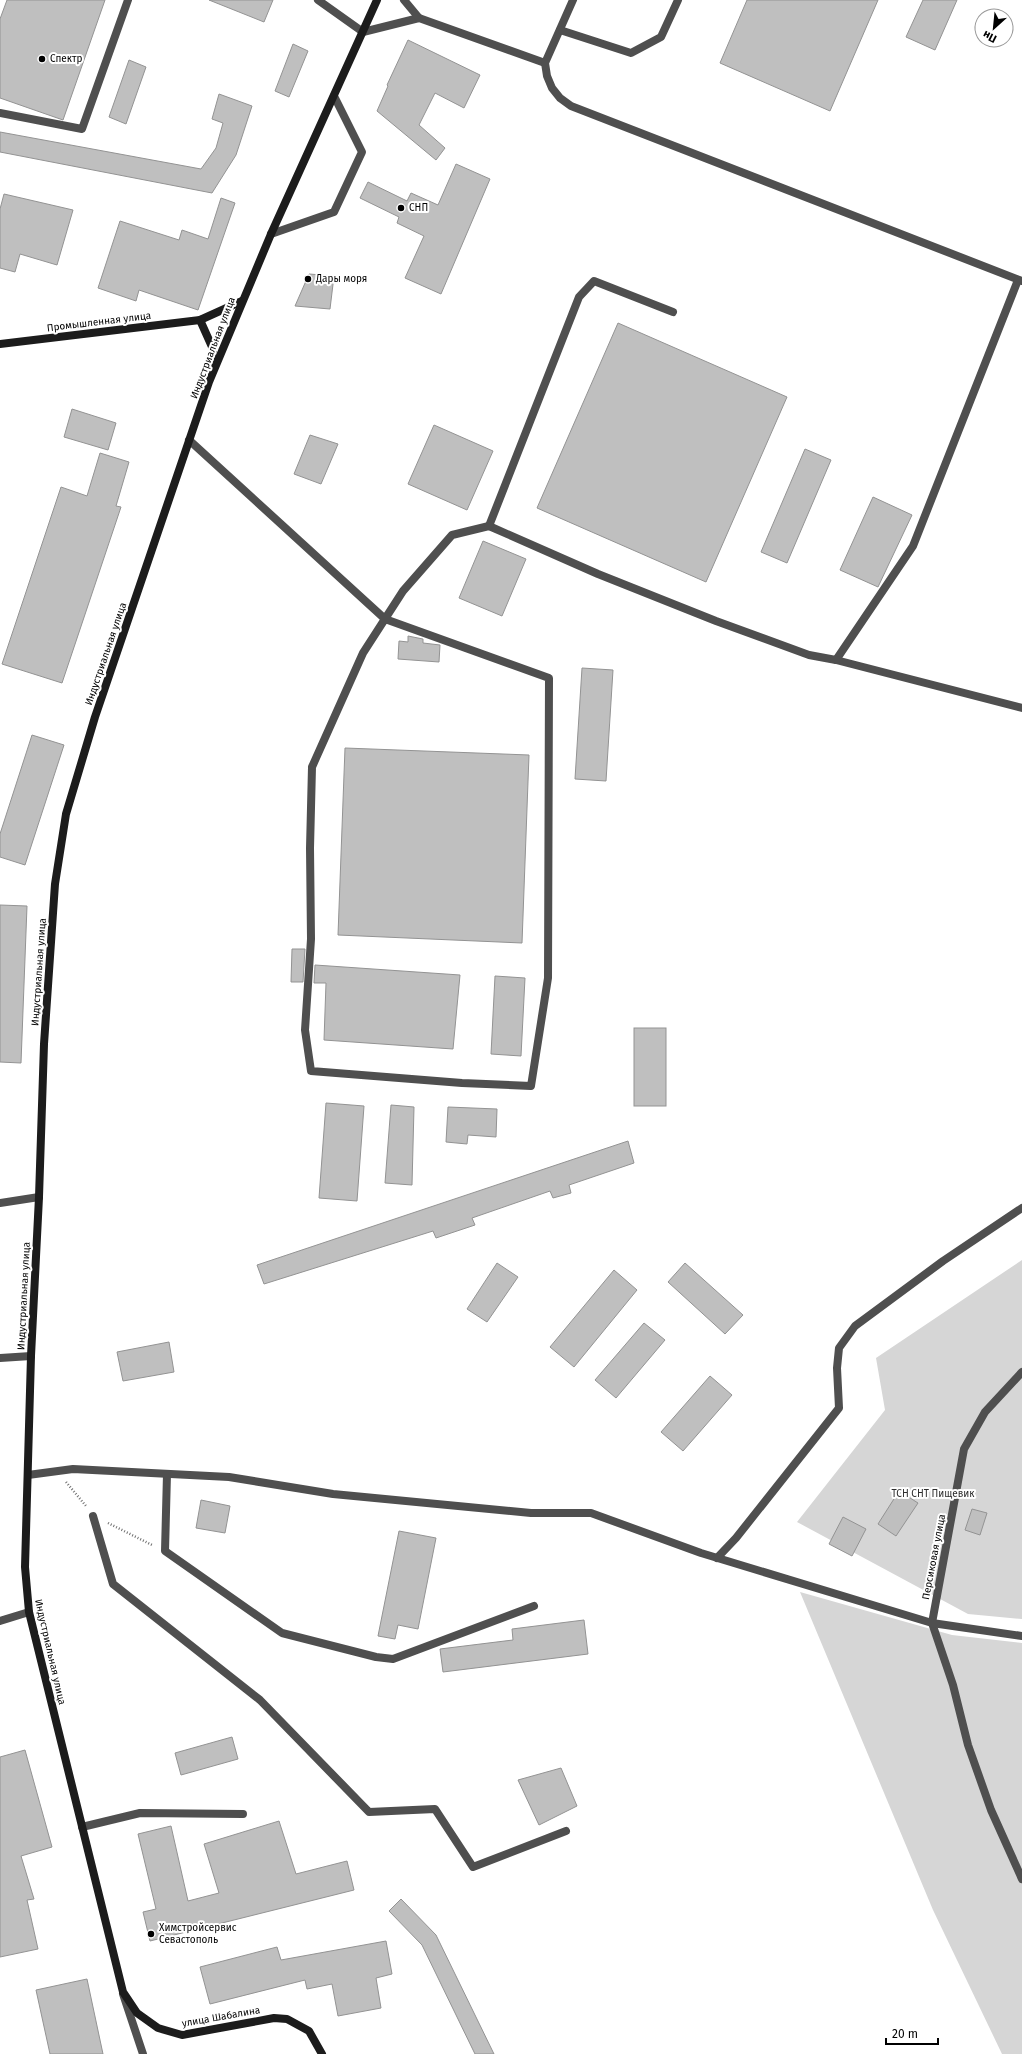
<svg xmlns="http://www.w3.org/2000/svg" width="1022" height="2054" font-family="'Fira Sans',sans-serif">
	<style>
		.green { fill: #d6d6d6 }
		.building { fill: #bfbfbf; stroke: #939393 }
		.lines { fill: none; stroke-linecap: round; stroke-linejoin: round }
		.path { stroke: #717171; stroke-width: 2.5; stroke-dasharray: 1 2; stroke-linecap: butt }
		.service { stroke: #4f4f4f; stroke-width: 8 }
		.minor { stroke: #4f4f4f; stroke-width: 8 }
		.secondary { stroke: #1c1c1c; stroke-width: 8 }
		.poi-dot { fill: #000; stroke: #fff; stroke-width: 1.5 }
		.labels { text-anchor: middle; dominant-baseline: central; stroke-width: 4; stroke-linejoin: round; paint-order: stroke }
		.poi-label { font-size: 10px; fill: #000; stroke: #fff; text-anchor: start }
		.street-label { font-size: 10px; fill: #000; stroke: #fff }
		.park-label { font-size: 10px; fill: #2d2d2d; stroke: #fff }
	</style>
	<rect width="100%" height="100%" fill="#fff"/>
	<g class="green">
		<polygon points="1022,1260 1022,1619 968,1614 797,1522 885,1410 876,1358"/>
		<polygon points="800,1592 952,1635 1022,1643 1022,2054 1002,2054 933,1910"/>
	</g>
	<g class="building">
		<polygon points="7,0 105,0 63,120 0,98 0,19"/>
		<polygon points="209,0 273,0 264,22"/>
		<polygon points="747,0 878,0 830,111 720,63"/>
		<polygon points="923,0 957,0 935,50 906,37"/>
		<polygon points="408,40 480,75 464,108 435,93 419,125 445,148 436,160 377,111 388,86 387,85"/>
		<polygon points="293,44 308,51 289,97 275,91"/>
		<polygon points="129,60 146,67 126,124 109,117"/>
		<polygon points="219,94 252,106 236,155 212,193 0,152 0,132 201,169 216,148 223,123 212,119"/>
		<polygon points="456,164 490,179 441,294 405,278 424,236 397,223 399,217 360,198 368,182 407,201 411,193 438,205"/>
		<polygon points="4,194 73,210 57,265 20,254 15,272 0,268 0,209"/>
		<polygon points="221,198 235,203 198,310 139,290 136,301 98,288 120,221 179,240 182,230 208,239"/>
		<polygon points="309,274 334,276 330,309 295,306"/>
		<polygon points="618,323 787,397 706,582 537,508"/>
		<polygon points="72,409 116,423 108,450 64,437"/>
		<polygon points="434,425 493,451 467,510 408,484"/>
		<polygon points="310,435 338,444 321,484 294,474"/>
		<polygon points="805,449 831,460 787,563 761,552"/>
		<polygon points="100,453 129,462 116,506 121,507 62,683 2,664 61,487 87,496"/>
		<polygon points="873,497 912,515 878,587 840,570"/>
		<polygon points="483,541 526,559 502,616 459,598"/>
		<polygon points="408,636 423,639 423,643 440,645 439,662 398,659 399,641 408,642"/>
		<polygon points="582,668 613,670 606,781 575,779"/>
		<polygon points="32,735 64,745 25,865 0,857 0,834"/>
		<polygon points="345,748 529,755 522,943 338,935"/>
		<polygon points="0,905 27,906 21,1063 0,1062"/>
		<polygon points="292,949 305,949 303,982 291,982"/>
		<polygon points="315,965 460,975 453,1049 324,1040 326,983 314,983"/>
		<polygon points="495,976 525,978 521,1056 491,1054"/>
		<rect x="634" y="1028" width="32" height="78"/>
		<polygon points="326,1103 364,1106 357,1201 319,1198"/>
		<polygon points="391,1105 414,1107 412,1185 385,1183"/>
		<polygon points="448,1107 497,1109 496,1137 468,1135 467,1144 446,1142"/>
		<polygon points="628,1141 634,1163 569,1185 571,1193 553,1198 550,1191 472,1218 475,1225 436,1238 433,1231 264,1284 257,1265"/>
		<polygon points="497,1263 518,1277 487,1322 467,1309"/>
		<polygon points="685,1263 743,1315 725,1334 668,1282"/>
		<polygon points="614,1270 637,1290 574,1367 550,1347"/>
		<polygon points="644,1323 665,1340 616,1398 595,1380"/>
		<polygon points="169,1342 174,1372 123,1381 117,1352"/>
		<polygon points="710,1376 732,1395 683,1451 661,1432"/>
		<polygon points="899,1491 918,1503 896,1536 878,1524"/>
		<polygon points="201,1500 230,1506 225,1533 196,1528"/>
		<polygon points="972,1509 987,1513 980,1535 965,1530"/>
		<polygon points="843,1517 866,1529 852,1556 829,1544"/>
		<polygon points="399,1531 436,1538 418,1629 398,1625 395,1639 378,1636"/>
		<polygon points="584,1620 588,1654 443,1672 440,1649 513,1640 512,1629"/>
		<polygon points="232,1737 238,1759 181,1775 175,1753"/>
		<polygon points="25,1750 52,1847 21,1856 34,1899 27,1900 38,1949 0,1957 0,1757"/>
		<polygon points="561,1768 577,1806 539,1825 518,1780"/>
		<polygon points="279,1821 296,1874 347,1861 354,1890 150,1941 143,1912 156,1909 138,1834 171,1826 188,1901 219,1893 204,1844"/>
		<polygon points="401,1899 436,1935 494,2054 475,2054 422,1945 389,1911"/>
		<polygon points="386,1941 392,1974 376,1978 381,2008 338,2016 332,1984 307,1989 305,1980 210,2004 200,1967 277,1947 281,1960"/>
		<polygon points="87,1979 103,2054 50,2054 36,1990"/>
	</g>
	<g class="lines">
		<g class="path">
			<polyline points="66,1482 86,1506"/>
			<polyline points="108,1523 152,1545"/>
		</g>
		<g class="service">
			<polyline points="0,113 82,129 128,0"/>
			<polyline points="271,234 334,212 362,152 334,96"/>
			<polyline points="0,1203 39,1197"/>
			<polyline points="1022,1372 985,1412 964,1449 932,1623 953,1685 968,1745 991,1810 1022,1879"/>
			<polyline points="167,1474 165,1551 282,1633 376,1657 393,1659 534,1606"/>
			<polyline points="28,1475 73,1469 229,1477 333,1494 531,1513 591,1513 701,1553 932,1623 1022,1636"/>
			<polyline points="93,1516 113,1584 260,1700 369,1812 435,1809 473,1867 566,1831"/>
			<polyline points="717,1558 736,1538 839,1408 837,1368 839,1348 855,1326 943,1261 1022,1208"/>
			<polyline points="0,1621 29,1612"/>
			<polyline points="82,1827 140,1813 243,1814"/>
			<polyline points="123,1994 143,2054"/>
		</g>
		<g class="minor">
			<polyline points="318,0 363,32 419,18 545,63"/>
			<polyline points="404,0 419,18"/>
			<polyline points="573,0 545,63 547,76 552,88 560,98 571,106 1022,281"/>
			<polyline points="560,30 631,53 661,37 678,0"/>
			<polyline points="1018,280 913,546 836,660 1022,708"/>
			<polyline points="189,440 385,619 549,678 548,978 531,1086 462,1083 311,1071 305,1030 311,939 310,848 312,767 363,653 403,591 452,535 489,526 598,574 716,621 809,655 836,660"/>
			<polyline points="489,526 579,297 594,281 673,312"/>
			<polyline points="0,1358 31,1356"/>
		</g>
		<g class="secondary">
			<polyline points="200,320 213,349 210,372"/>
			<polyline points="0,344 200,320 242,301"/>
			<polyline points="322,2054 309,2031 287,2019 274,2018 182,2035 158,2028 137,2013 123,1992 29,1612 25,1567 31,1356 39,1197 44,1044 55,884 66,814 95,717 209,382 271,234 377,0"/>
		</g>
	</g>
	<g class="poi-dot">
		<circle cx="42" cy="59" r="4"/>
		<circle cx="401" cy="208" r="4"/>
		<circle cx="308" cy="279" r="4"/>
		<circle cx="151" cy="1934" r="4"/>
	</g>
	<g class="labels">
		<g class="poi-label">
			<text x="50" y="59">Спектр</text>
			<text x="409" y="208">СНП</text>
			<text x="316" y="279">Дары моря</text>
			<text x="159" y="1928">Химстройсервис<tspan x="159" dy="12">Севастополь</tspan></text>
		</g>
		<g class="street-label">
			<text transform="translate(99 322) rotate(-7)">Промышленная улица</text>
			<text transform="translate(213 348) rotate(-69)">Индустриальная улица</text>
			<text transform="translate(106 654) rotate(-71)">Индустриальная улица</text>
			<text transform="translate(39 972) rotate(-86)">Индустриальная улица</text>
			<text transform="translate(24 1296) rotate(-87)">Индустриальная улица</text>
			<text transform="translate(934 1557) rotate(-79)">Персиковая улица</text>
			<text transform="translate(50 1652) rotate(77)">Индустриальная улица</text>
			<text transform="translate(221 2017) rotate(-10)">улица Шабалина</text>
		</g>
		<g class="park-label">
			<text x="933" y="1494">ТСН СНТ Пищевик</text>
		</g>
	</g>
	<g transform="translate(994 28) rotate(207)"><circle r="19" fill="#ffffff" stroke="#999999"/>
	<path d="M0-3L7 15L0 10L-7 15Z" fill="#000000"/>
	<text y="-6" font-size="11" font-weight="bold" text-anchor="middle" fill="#000000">Пн</text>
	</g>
	<path d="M886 2038v6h52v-6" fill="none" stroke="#000000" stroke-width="2"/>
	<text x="892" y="2038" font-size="12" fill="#000000" stroke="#ffffff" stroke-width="3" paint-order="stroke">20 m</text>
</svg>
